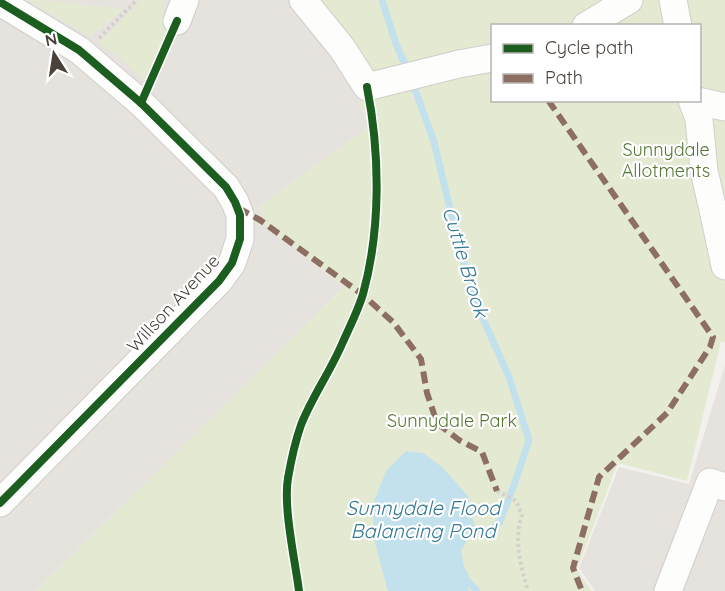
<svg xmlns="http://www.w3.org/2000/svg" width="725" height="591" font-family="Quicksand,sans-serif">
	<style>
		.residential { fill: #e6e2dd }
		.green { fill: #e4ead1; fill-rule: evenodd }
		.water { fill: #c3e1ec }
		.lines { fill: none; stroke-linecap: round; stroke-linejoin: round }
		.stream { stroke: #c3e1ec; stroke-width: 7 }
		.minor-casing { stroke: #d1cecb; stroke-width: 29 }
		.path { stroke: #d3d1cc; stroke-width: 4; stroke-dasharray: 3 3; stroke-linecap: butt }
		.minor { stroke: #fdfdfc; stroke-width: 27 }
		.quiet { stroke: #8d6e63; stroke-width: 6; stroke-dasharray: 12 6; stroke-linecap: butt }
		.cycleway-casing { stroke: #fff; stroke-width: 11 }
		.cycleway { stroke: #1b5e20; stroke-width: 8 }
		.labels { text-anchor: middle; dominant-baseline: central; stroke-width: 4.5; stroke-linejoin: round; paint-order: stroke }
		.park-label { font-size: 18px; fill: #547632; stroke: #fff }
		.street-label { font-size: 18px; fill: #49413a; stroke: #fff }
		.water-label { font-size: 20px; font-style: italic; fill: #367995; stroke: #fff }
	</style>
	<rect width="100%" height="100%" fill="#f3f1ee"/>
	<g class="residential">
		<polygon points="0,0 295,0 343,58 369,127 260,206 265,225 344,287 36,591 0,591"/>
		<polygon points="725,365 725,591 595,591 579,568 619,467 689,484"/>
	</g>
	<g class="green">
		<polygon points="29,0 42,0 123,9 90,37"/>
		<polygon points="141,0 165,0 161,8 174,16 144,80 120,58 99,43"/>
		<path d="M295 0H725V342H721L687 481 618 463 577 569 592 591H36L344 287 265 225 260 206 369 127 343 58ZM492 26H700V100H492Z"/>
	</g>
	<polygon class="water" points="406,451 423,453 442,467 468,496 474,525 491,528 496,519 504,523 491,535 472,533 461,551 469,591 388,591 387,588 374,539 373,504 386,471"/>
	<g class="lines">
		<g class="stream">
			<polyline points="382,0 396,44 408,71"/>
			<polyline points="412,81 434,142 460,250 481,314 509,377 529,440 514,485 500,521 494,527"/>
			<polyline points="464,573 466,579 477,591"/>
		</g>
		<defs>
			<g id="minor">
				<polyline points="303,0 342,48 367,87 459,64 492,58"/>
				<polyline points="673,0 678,26"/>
				<polyline points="0,2 79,50 141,103 226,187 235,202 240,215 240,239 232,263 219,281 0,503"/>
				<polyline points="177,21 185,0"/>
				<polyline points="586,26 629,0"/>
				<polyline points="692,100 699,119 704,171 714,214 725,222"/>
				<polyline points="693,100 725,107"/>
				<polyline points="714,214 725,266"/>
				<polyline points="668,591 710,482 725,487"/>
			</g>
		</defs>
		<use href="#minor" class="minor-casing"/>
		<g class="path">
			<polyline points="99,38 137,0"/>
			<path d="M497 491 516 501 522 515C513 541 521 566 528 591"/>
			<polyline points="299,591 288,503 288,480 301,426 341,347 363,295 371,255 375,218 375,166 372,111"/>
		</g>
		<use href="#minor" class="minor"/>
		<g class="quiet">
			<polyline points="548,100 713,337 710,347 667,413 599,477 573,568 582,591"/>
			<polyline points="238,208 260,220 363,295 393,322 421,359 427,393 437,423 459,440 482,452 497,491"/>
		</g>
		<defs>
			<g id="cycleway">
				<polyline points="0,2 79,50 141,103 226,187 235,202 240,215 240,239 232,263 219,281 0,503"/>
				<polyline points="141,103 177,21"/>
				<path d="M299 591C295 560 283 507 288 478 291 461 295 442 301 425 312 397 330 372 342 344 349 328 358 311 363 294 381 229 380 153 367 87"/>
			</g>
		</defs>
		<use href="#cycleway" class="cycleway-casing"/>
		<use href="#cycleway" class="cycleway"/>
	</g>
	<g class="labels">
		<g class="park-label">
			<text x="666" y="149">Sunnydale<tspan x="666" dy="21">Allotments</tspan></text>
			<text x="452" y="420">Sunnydale Park</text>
		</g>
		<g class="street-label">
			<text transform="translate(173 303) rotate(-47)">Willson Avenue</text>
		</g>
		<g class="water-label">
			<text transform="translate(466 262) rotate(73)">Cuttle Brook</text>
			<text x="423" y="507">Sunnydale Flood<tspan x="423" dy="23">Balancing Pond</tspan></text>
		</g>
	</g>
	<rect x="491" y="24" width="210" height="78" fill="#ffffff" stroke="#b6b3b0" stroke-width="1.5"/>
	<rect x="503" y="44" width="30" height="9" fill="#1b5e20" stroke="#b6b3b0" stroke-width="1.5"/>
	<text x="545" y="54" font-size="18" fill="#49413a">Cycle path</text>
	<rect x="503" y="74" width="30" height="9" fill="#8d6e63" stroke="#b6b3b0" stroke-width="1.5"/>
	<text x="545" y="84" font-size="18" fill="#49413a">Path</text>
	<g transform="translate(54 54) rotate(348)" stroke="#ffffff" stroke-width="4.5" paint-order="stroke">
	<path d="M0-4.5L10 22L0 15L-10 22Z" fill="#49413a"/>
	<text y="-9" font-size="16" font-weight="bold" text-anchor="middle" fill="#49413a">N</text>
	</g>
</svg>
